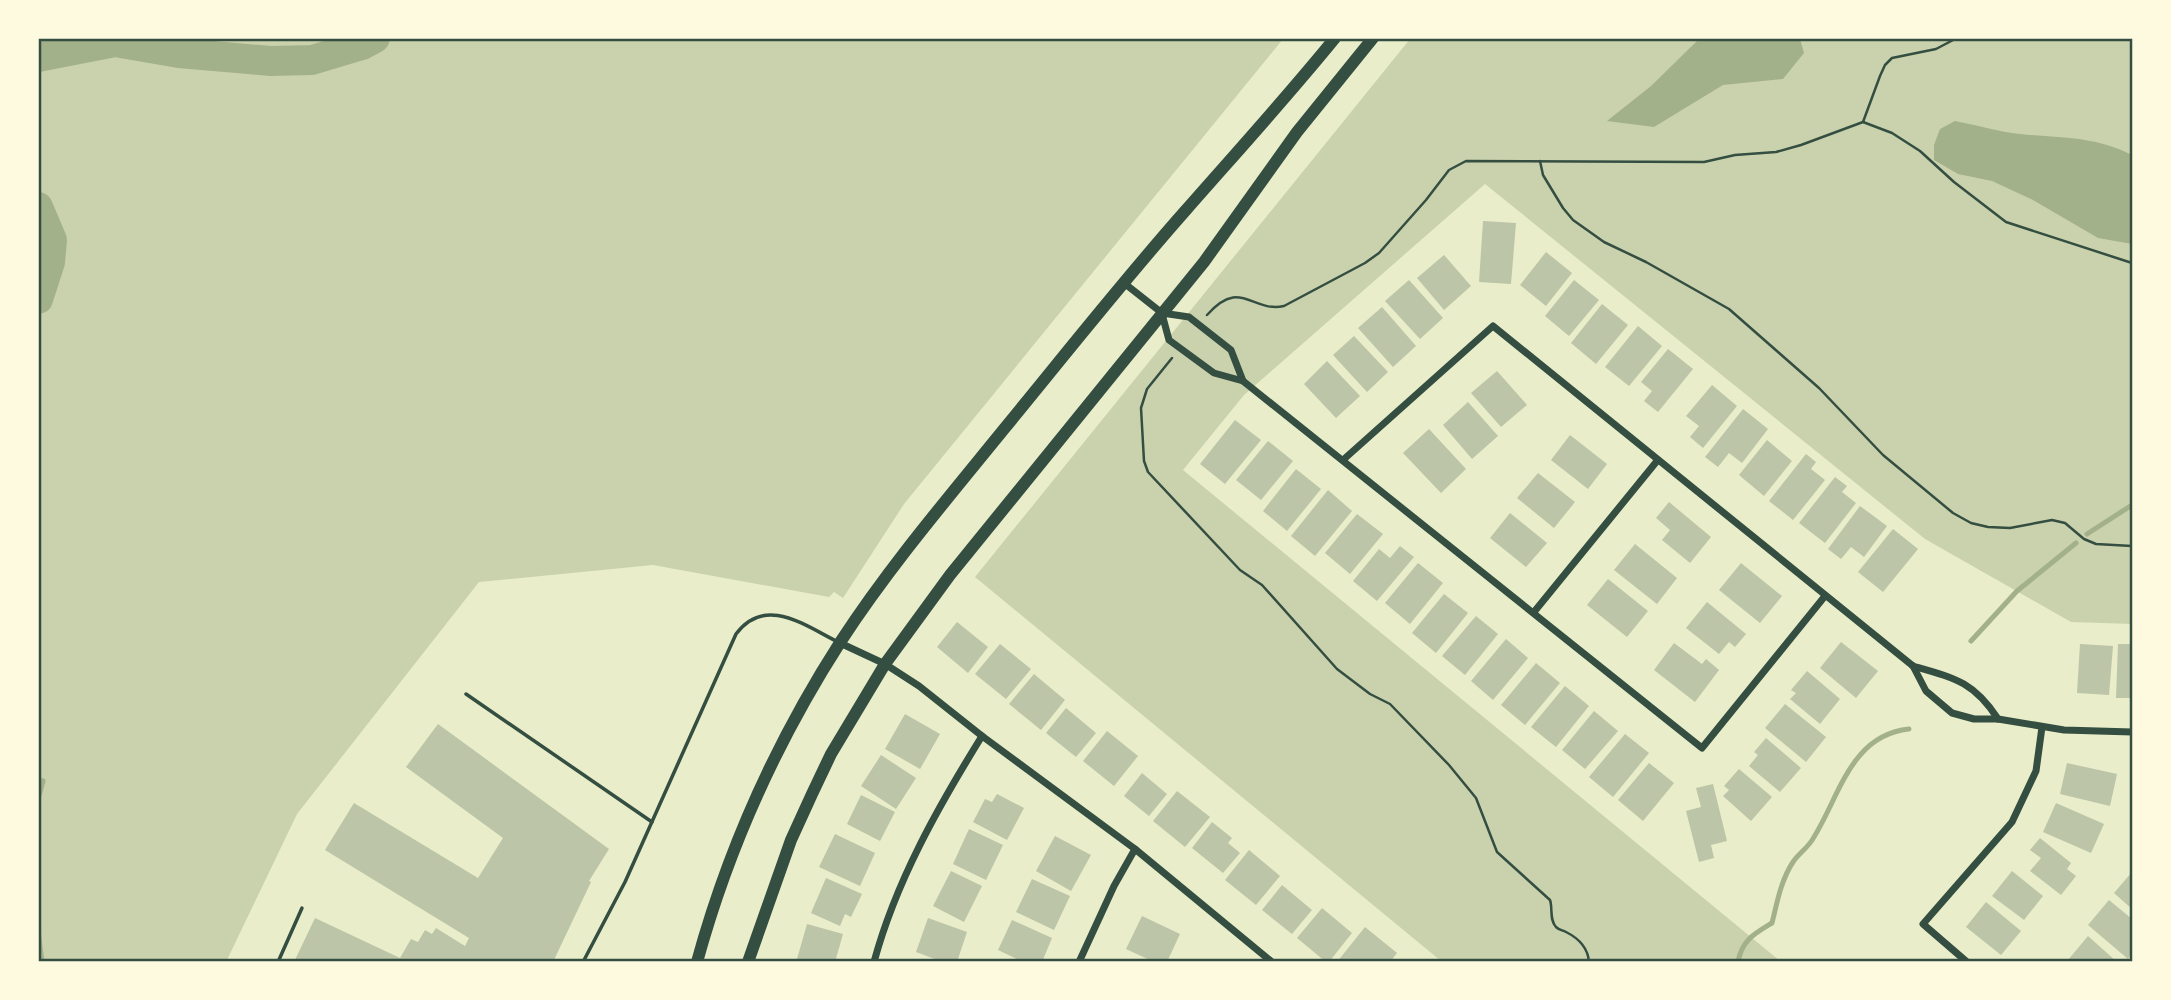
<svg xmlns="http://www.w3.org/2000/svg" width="2171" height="1000" font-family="'Sofia Sans Condensed',sans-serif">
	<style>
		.green { fill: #cad2ad }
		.water { fill: #a3b18a }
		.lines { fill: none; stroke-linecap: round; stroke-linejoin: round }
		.stream { stroke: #a3b18a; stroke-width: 5 }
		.river { stroke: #a3b18a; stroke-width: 30 }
		.building { fill: #bcc5a7 }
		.path { stroke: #344e41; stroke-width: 2.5 }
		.service { stroke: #344e41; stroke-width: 3.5 }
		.minor { stroke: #344e41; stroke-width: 7 }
		.primary { stroke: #344e41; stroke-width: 12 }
		.neatline { fill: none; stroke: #344e41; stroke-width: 2.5 }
	</style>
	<rect width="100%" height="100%" fill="#e9edc9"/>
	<g class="green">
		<polygon points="38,39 39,38 1283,39 904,504 843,598 834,592 829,597 653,565 479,582 297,814 226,962 39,961"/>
		<polygon points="1410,39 2132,39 2132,624 2071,622 1925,539 1485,184 1244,395 1183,470 1780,961 1441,961 975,577"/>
	</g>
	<g class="water">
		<polygon points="1699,39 1800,39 1804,53 1783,79 1723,85 1654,127 1607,121 1651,86"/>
		<path d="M1955 121C1977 125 1999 132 2020 134 2061 138 2094 136 2132 155V244L2098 238 2033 200 1992 181 1958 174 1934 160V145L1940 129Z"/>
	</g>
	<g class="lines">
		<g class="stream">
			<polyline points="2087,534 2132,505"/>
			<polyline points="1971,641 2017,591 2076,543"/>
			<polyline points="38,780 43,781 38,799"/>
			<polyline points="38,931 42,962"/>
			<path d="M1738 962C1742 940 1754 934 1772 923 1777 903 1781 880 1793 862 1799 853 1809 847 1814 837 1840 795 1851 735 1909 729"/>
		</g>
		<g class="river">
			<polyline points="38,57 115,42 179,53 271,61 312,60 362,45 375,38"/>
			<polyline points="38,207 52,240 50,262 38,299"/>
		</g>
	</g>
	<g class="building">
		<polygon points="1483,221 1516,223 1511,284 1479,282"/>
		<polygon points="1546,252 1572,273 1546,306 1520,285"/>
		<polygon points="1444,255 1471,286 1444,310 1417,278"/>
		<polygon points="1409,280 1443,318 1420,339 1385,301"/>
		<polygon points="1574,280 1599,300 1569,336 1545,316"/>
		<polygon points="1602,304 1628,325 1596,364 1571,343"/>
		<polygon points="1382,307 1416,346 1393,367 1358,328"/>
		<polygon points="1638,326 1662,346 1629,386 1605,367"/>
		<polygon points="1354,336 1388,372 1367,392 1333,355"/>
		<polygon points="1668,349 1693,369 1658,412 1644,401 1652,391 1641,382"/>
		<polygon points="1327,361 1360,396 1336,418 1304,384"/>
		<polygon points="1497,371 1527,405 1501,427 1471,393"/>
		<polygon points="1712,385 1737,406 1703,448 1690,437 1699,426 1686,416"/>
		<polygon points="1468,402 1498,436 1472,459 1443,425"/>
		<polygon points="1743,409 1768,429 1742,463 1729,453 1718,467 1705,457"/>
		<polygon points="1235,420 1261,440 1225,484 1200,464"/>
		<polygon points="1429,429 1466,469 1441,493 1403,453"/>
		<polygon points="1570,435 1607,464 1588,489 1551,460"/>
		<polygon points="1767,440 1792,461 1764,496 1739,475"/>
		<polygon points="1268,441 1293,461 1261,500 1236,480"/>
		<polygon points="1806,454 1816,462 1811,469 1825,480 1793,520 1769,501"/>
		<polygon points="1296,469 1321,489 1287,531 1263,511"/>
		<polygon points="1538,473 1575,502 1554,528 1517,498"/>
		<polygon points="1835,477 1847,486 1842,492 1856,503 1825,543 1799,523"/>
		<polygon points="1328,490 1352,511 1315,556 1291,536"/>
		<polygon points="1669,502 1711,537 1690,563 1662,540 1670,530 1656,518"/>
		<polygon points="1860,506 1887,526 1864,557 1851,547 1841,559 1828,549"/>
		<polygon points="1510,513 1547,543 1526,567 1490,538"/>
		<polygon points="1357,514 1383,534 1350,574 1325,553"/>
		<polygon points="1893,529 1918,549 1883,592 1858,572"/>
		<polygon points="1635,544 1677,578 1657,604 1614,570"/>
		<polygon points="1400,546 1414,557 1377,601 1353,581 1379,549 1390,558"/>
		<polygon points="1418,563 1443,583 1410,624 1385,603"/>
		<polygon points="1741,563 1782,596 1760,623 1719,590"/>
		<polygon points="1608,579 1648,611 1627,637 1587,605"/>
		<polygon points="1444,594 1468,613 1436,653 1412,633"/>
		<polygon points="1707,602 1746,634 1735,647 1729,642 1719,654 1686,628"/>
		<polygon points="1476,616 1498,634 1465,675 1442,656"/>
		<polygon points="957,622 988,647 968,673 937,647"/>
		<polygon points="1506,639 1528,658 1493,700 1471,681"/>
		<polygon points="1841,642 1878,671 1856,698 1820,668"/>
		<polygon points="1674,643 1702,664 1706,659 1719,670 1695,702 1654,670"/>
		<polygon points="1000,644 1031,669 1006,699 975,674"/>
		<polygon points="2080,644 2113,646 2109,695 2077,693"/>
		<polygon points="2118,644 2132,644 2132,698 2116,698"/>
		<polygon points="1536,663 1560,683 1525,725 1501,705"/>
		<polygon points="1807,671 1840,699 1820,724 1790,699 1796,693 1791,690"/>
		<polygon points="1034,674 1065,700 1041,730 1009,704"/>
		<polygon points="1565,686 1589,706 1556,747 1531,727"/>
		<polygon points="1785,704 1826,737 1806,762 1765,728"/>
		<polygon points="1066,708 1096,733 1076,757 1046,733"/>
		<polygon points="1594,711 1618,731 1585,769 1562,750"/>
		<polygon points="905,714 940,734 920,769 885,749"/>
		<polygon points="438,724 609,849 589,881 591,882 553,962 294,962 315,918 400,958 411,939 418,942 425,930 432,934 436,928 465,946 469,938 325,850 354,803 478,878 503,838 406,767"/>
		<polygon points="1107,731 1138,756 1114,786 1083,761"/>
		<polygon points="1625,734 1649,753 1613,797 1589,777"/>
		<polygon points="1766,738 1801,768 1780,792 1749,766 1758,755 1754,752"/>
		<polygon points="881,755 916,778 896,809 861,786"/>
		<polygon points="1649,763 1674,783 1643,821 1618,800"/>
		<polygon points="2067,763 2117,774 2110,806 2060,794"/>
		<polygon points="1739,769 1772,797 1751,821 1723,796 1729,790 1724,786"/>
		<polygon points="1142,773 1167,794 1149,816 1124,796"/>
		<polygon points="1713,784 1727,841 1711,845 1714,858 1699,862 1686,811 1701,807 1696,788"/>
		<polygon points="1177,791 1210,817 1185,847 1153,821"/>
		<polygon points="997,794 1024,808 1007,840 973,822 985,799 992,802"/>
		<polygon points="861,795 895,812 880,841 847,824"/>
		<polygon points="2056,803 2104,824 2091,853 2043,832"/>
		<polygon points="1212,822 1232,838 1228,843 1240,853 1223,873 1192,848"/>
		<polygon points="969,829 1003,845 986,880 953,864"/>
		<polygon points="835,834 875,853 860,886 819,867"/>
		<polygon points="1055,836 1091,855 1071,891 1036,871"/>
		<polygon points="2040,838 2071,863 2067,869 2076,876 2061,895 2030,871 2041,858 2030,850"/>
		<polygon points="1249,850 1280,876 1256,905 1225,880"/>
		<polygon points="951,871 982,886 964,922 933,906"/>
		<polygon points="2012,871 2043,896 2024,920 1992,896"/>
		<polygon points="2132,872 2132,909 2114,893"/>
		<polygon points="826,878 862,894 851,917 845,914 840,926 811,913"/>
		<polygon points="1032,879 1070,896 1054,930 1016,912"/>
		<polygon points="1282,885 1312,910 1292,934 1262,910"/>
		<polygon points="2109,900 2132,919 2132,953 2128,959 2088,925"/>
		<polygon points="1986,902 2021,931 2001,955 1966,927"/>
		<polygon points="1322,908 1352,933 1329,962 1326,962 1297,938"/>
		<polygon points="1142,916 1180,934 1167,962 1154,962 1126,949"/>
		<polygon points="928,918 967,932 957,962 943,962 916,952"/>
		<polygon points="1012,920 1052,938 1042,962 1023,962 998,950"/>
		<polygon points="807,924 843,934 835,962 806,962 797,959"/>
		<polygon points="1365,927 1397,953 1390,962 1337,962"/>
		<polygon points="2088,936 2117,962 2068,960"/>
	</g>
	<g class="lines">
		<g class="path">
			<polyline points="1863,122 1892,133 1920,151 1954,182 2006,222 2132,263"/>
			<polyline points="1540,161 1543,175 1563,208 1573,220 1604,242 1646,262 1729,309 1819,388 1883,455 1953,513 1971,523 1988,527 2010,528 2052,520 2065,523 2084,539 2096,544 2132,546"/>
			<path d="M1207 315C1241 277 1251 313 1284 306L1365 263 1379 253 1426 200 1449 170 1466 161 1704 162 1735 155 1776 152 1801 145 1863 122 1880 76 1885 65 1892 58 1936 49 1957 38"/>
			<path d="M1172 358 1147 389 1141 408 1144 461 1148 472 1240 570 1262 585 1337 669 1370 694 1390 704 1449 765 1476 798 1497 852 1550 900C1553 909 1549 919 1556 927 1559 930 1562 930 1566 932 1578 938 1588 948 1589 962"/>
		</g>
		<g class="service">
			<polyline points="466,694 652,822"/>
			<polyline points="278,962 302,908"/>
			<path d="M583 962 625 882 736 634C765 595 804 625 838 642"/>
		</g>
		<g class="minor">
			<polyline points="1124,283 1162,313 1189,317 1231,350 1243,381"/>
			<polyline points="1162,314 1169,340 1214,373 1243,381 1702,748 1825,596"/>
			<path d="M1343 460 1493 326 1913 666C1955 678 1974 682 1998 719"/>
			<polyline points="1534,612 1657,461"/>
			<polyline points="840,643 885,664 919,686 982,736 1135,849 1272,962"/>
			<polyline points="1913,666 1926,691 1952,713 1974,719 1998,719 2064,730 2132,732"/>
			<path d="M874 962C896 881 938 807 982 736"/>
			<polyline points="1079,962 1114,886 1135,849"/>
			<polyline points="1967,962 1923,924 2012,822 2036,771 2042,727"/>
		</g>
		<g class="primary">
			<path d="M697 962C728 849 778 739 841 641 890 566 948 498 1004 429 1064 356 1123 281 1186 210 1236 153 1287 97 1335 38"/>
			<polyline points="748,962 791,840 812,794 831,754 885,664 950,575 1204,262 1297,132 1373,38"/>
		</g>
	</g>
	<rect width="2171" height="1000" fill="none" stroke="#fefae0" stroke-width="80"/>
	<rect x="40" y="40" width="2091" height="920" class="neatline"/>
</svg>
